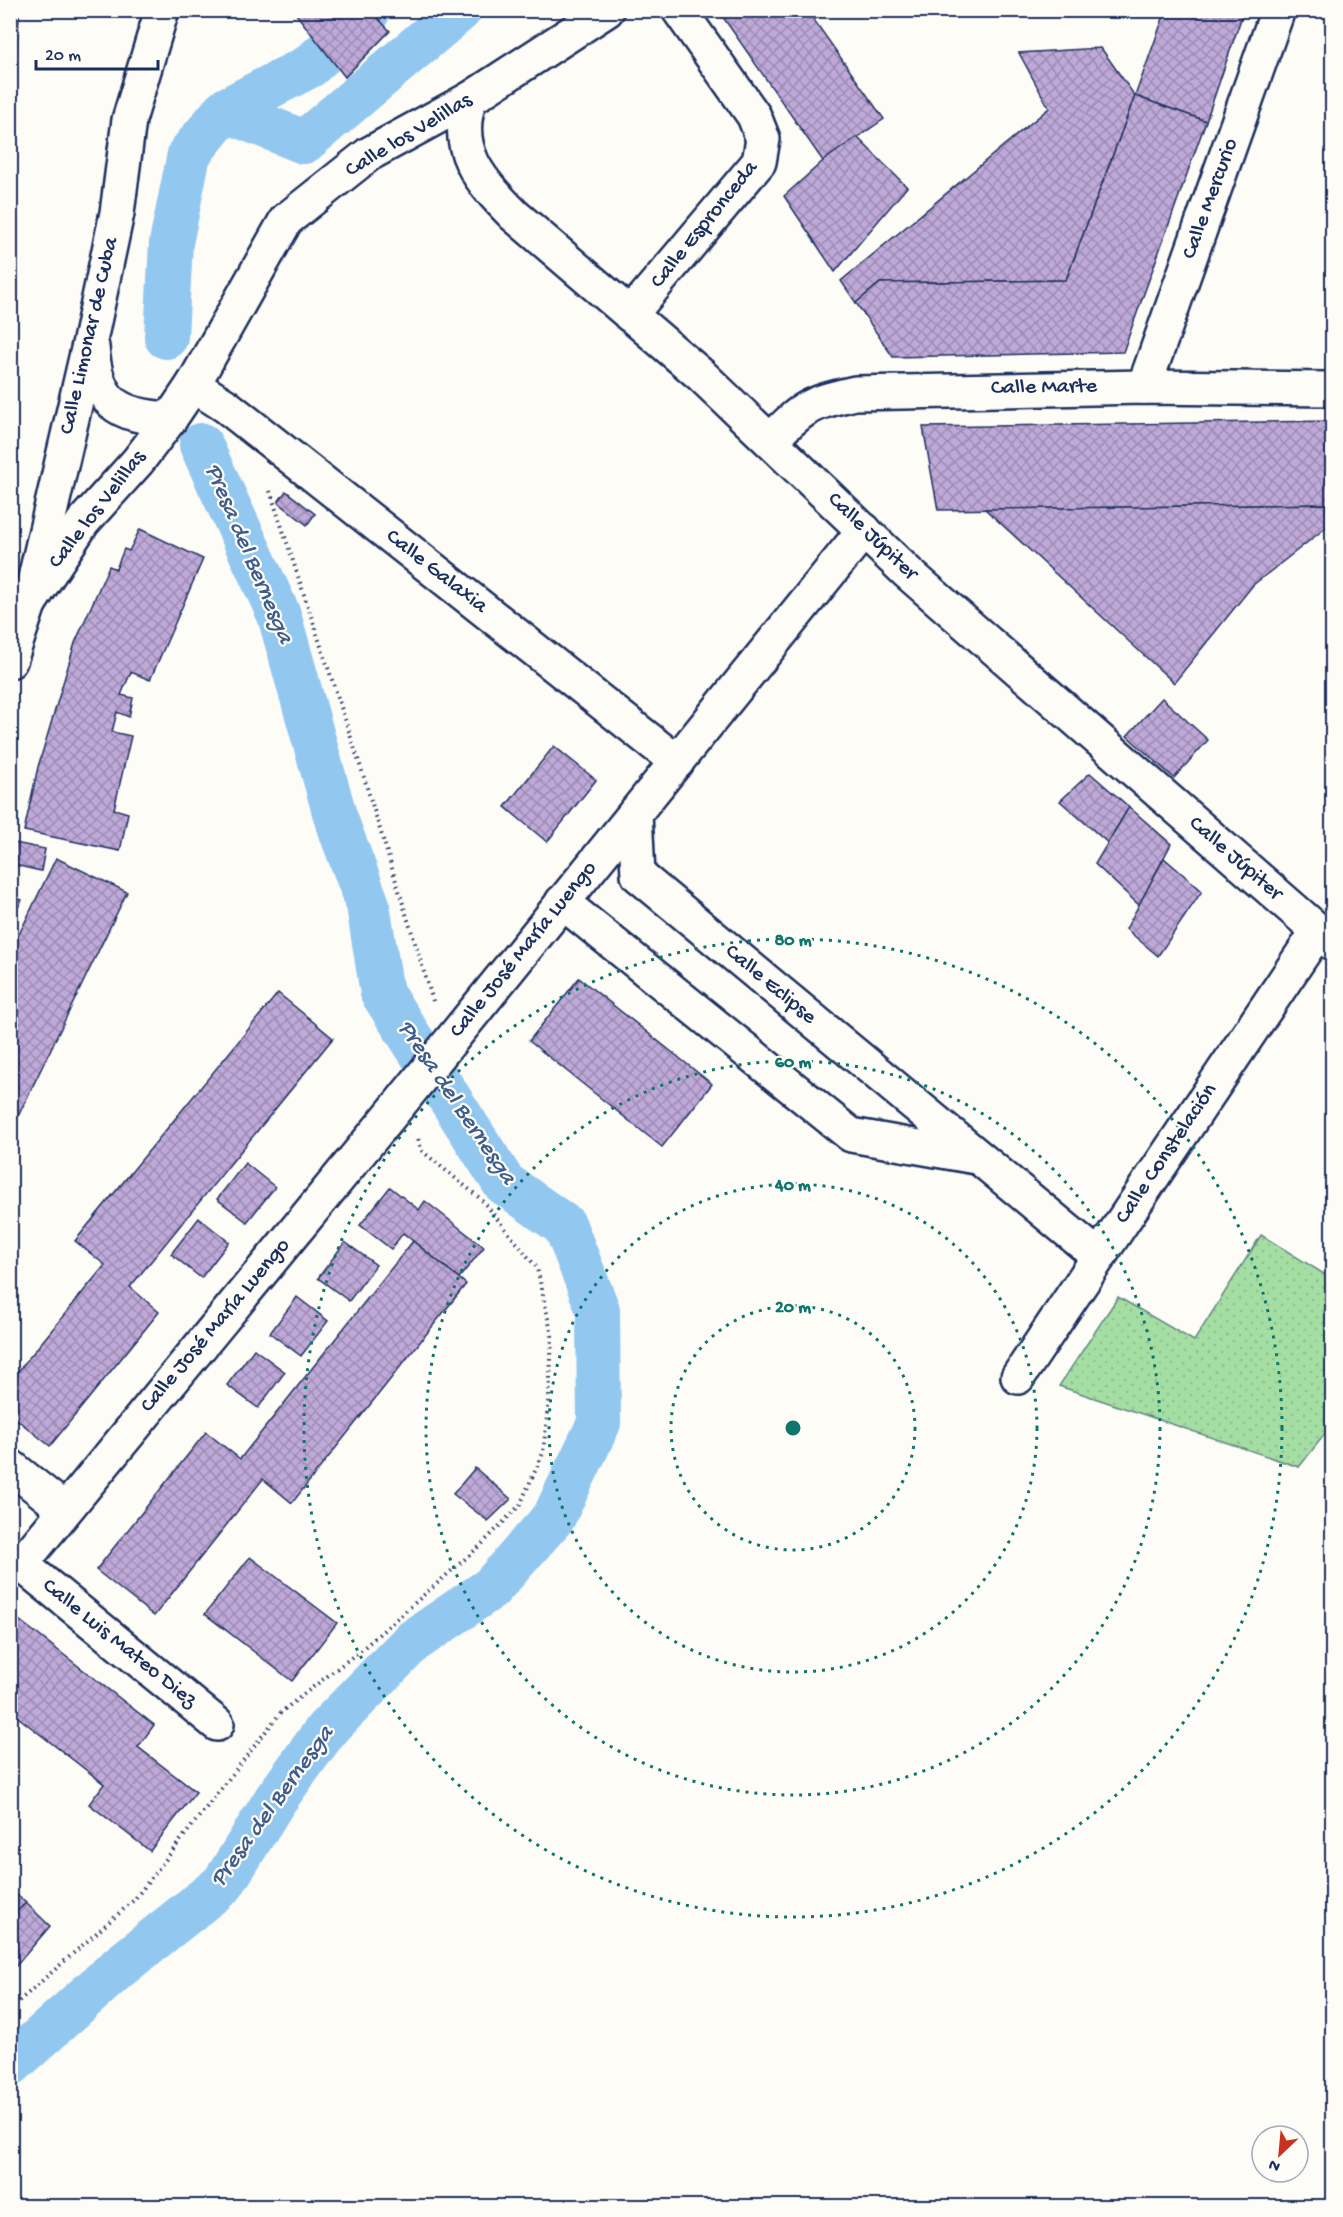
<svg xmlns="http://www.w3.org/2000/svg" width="1343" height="2217" font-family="'Gochi Hand',sans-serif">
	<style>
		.green { fill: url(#green-dots); stroke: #608680; stroke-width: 1.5 }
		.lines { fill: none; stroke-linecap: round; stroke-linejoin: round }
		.canal { stroke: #92c7f0; stroke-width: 44 }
		.building { fill: url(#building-cross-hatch); stroke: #1b2f5e; stroke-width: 1.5 }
		.street-casing { stroke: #1b2f5e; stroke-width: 38 }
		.path { stroke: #1b2f5e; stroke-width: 4; stroke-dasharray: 1.5 4.5; stroke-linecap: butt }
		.street { stroke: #fdfcf7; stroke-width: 33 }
		.rail { stroke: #1b2f5e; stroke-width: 4.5 }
		.ring { fill: none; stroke: #0f766e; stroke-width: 3; stroke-dasharray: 3 6 }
		.labels { text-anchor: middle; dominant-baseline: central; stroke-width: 4.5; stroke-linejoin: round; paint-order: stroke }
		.street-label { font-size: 22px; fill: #1b2f5e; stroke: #fdfcf7 }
		.water-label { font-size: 24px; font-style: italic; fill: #3f5d8a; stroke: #fdfcf7 }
		.centre { fill: #0f766e; stroke: #fdfcf7; stroke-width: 3 }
		.ring-label { font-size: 18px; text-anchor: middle; font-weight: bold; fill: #0f766e; stroke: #fdfcf7; stroke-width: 4.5; stroke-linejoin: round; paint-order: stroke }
	</style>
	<defs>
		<pattern id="green-dots" width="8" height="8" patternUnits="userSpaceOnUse" patternTransform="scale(1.5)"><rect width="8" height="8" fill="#a5dea3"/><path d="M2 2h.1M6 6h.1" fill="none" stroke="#8dbf8f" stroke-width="1.8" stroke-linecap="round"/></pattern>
		<pattern id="building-cross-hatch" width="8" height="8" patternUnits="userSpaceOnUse" patternTransform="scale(1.5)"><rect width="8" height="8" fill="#bfa9d8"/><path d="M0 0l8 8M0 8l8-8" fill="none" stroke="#9a8ab2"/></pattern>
	</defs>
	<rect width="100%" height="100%" fill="#fdfcf7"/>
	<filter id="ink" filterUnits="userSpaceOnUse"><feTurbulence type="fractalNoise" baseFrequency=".0167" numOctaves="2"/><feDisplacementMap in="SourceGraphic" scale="12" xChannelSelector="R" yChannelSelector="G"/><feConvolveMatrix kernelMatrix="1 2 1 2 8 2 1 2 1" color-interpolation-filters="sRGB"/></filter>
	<g filter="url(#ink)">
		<polygon class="green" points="1261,1235 1332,1279 1332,1425 1299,1467 1059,1386 1118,1297 1194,1341"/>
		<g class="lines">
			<g class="canal">
				<polyline points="225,110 310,66 368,12"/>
				<polyline points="166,337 171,243 189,154 225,110 304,142 460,10"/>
				<polyline points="10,2065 119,1967 223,1884 275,1800 326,1730 412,1642 491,1588 554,1517 599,1423 598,1310 565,1226 504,1183 382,993 368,905 336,819 279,615 201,445"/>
			</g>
		</g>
		<g class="building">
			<polygon points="293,10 370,10 390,31 345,77"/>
			<polygon points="718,10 828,10 814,20 884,119 823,161"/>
			<polygon points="1166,10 1244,10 1206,121 1135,96"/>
			<polygon points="1101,48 1135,96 1066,280 880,283 856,303 841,281 1049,108 1019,53"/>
			<polygon points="1135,96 1206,121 1123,352 893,357 856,303 880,283 1066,280"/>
			<polygon points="857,137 907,187 835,272 784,196 823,161"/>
			<polygon points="1332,421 1332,504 938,510 923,427"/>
			<polygon points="286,491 315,514 307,525 278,502"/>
			<polygon points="1332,504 1332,523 1253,585 1174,683 985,509"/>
			<polygon points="140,529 203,559 150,680 131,672 121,695 133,698 129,717 117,712 112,732 131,736 114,809 128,813 120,851 24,831 38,767 75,643 109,566 116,569 124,549 129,551"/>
			<polygon points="1162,698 1208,740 1174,778 1127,736"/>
			<polygon points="554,746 596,780 547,842 505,807"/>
			<polygon points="1090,773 1129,807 1108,843 1060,801"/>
			<polygon points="1129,807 1171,844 1139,905 1095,864"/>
			<polygon points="10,842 45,849 41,871 10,864"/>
			<polygon points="56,858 127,892 10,1133 10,953"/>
			<polygon points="1164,858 1202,891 1158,956 1126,929"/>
			<polygon points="10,894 22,900 10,922"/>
			<polygon points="579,978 712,1084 662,1147 529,1041"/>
			<polygon points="278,993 333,1038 130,1287 159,1312 50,1446 10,1414 10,1381 105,1265 75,1241"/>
			<polygon points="245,1163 275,1187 247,1222 217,1199"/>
			<polygon points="390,1187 419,1210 425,1201 484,1247 459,1278 403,1233 391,1249 360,1225"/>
			<polygon points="199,1218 229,1242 201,1278 171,1254"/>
			<polygon points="413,1241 466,1284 292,1503 263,1479 154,1616 96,1570 206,1432 240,1459"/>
			<polygon points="345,1242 376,1265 349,1301 318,1278"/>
			<polygon points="297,1297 328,1321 301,1356 270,1333"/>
			<polygon points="254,1349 285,1372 258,1408 227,1385"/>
			<polygon points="475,1468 511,1499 488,1521 453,1494"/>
			<polygon points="250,1557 337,1623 292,1681 205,1614"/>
			<polygon points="10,1613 154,1725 138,1747 196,1792 150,1851 89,1804 104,1784 10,1711"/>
			<polygon points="10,1889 26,1903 10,1918"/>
			<polygon points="26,1903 50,1926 10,1973 10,1918"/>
		</g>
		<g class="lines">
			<defs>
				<g id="street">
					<path d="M470 99C452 149 480 181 514 215L701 375 907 572 1332 943"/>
					<polyline points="630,315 759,162 763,139 754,116 679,10"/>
					<path d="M92 347C96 403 117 416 170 419"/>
					<polyline points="193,385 226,406 677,762"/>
					<polyline points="1144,387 1278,10"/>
					<path d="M771 440C803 407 810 403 855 393L1144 387 1332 389"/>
					<polyline points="29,604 83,522 138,461 170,419 193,385 286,220 369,154 470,99 607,10"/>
					<polyline points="10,661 29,604 91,336 117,213 129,120 162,10"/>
					<polyline points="635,813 638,875 1098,1256"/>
					<polyline points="562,902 851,1135 976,1157"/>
					<polyline points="1018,1377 1318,931"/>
					<polyline points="10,1466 64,1509"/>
					<polyline points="217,1724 21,1564 402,1101 864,530"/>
				</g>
			</defs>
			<use href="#street" class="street-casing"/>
			<g class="path">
				<polyline points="270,491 361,768 433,1001"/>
				<polyline points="10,2009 134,1900 281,1712 361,1650 481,1545 520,1505 543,1453 549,1399 552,1336 537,1268 481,1199 422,1151 418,1139"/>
			</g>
			<use href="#street" class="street"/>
			<polyline class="rail" points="10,119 18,10"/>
		</g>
	</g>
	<g class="ring">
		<circle cx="793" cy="1428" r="122"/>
		<circle cx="793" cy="1428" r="244"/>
		<circle cx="793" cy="1428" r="367"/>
		<circle cx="793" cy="1428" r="489"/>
	</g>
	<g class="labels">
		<g class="street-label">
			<text transform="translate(409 136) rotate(-31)">Calle los Velillas</text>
			<text transform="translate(1211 199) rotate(-70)">Calle Mercurio</text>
			<text transform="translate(705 225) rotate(-51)">Calle Espronceda</text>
			<text transform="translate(90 336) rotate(-77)">Calle Limonar de Cuba</text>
			<text transform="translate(1044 388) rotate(-1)">Calle Marte</text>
			<text transform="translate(98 510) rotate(-52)">Calle los Velillas</text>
			<text transform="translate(872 537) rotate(44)">Calle Júpiter</text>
			<text transform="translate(436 572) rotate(38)">Calle Galaxia</text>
			<text transform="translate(1235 859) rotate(41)">Calle Júpiter</text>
			<text transform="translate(524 950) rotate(-51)">Calle José María Luengo</text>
			<text transform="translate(770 985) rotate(40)">Calle Eclipse</text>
			<text transform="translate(1167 1154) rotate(-56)">Calle Constelación</text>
			<text transform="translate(216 1326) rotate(-50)">Calle José María Luengo</text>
			<text transform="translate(119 1644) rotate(39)">Calle Luis Mateo Diez</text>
		</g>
		<g class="water-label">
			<text transform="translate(248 554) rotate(67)">Presa del Bernesga</text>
			<text transform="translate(456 1103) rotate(56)">Presa del Bernesga</text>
			<text transform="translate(273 1807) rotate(-54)">Presa del Bernesga</text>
		</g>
	</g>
	<circle cx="793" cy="1428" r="9" class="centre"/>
	<g class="ring-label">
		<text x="793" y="945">80 m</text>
		<text x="793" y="1067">60 m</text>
		<text x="793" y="1190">40 m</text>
		<text x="793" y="1312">20 m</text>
	</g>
	<rect width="1343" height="2217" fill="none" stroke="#fdfcf7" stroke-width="36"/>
	<rect x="18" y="18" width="1307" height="2181" fill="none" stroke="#1b2f5e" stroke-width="2" filter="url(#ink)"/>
	<g transform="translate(1280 2154) rotate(206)"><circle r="28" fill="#fdfcf7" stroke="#a3aaba" stroke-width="1.5"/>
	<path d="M0-4.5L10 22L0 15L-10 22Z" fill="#c8321e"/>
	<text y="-9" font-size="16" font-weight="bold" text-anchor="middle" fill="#1b2f5e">N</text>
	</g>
	<path d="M36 60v9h122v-9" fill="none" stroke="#1b2f5e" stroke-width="3"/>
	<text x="45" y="60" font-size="18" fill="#1b2f5e" stroke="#fdfcf7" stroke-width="4.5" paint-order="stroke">20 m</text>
</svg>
